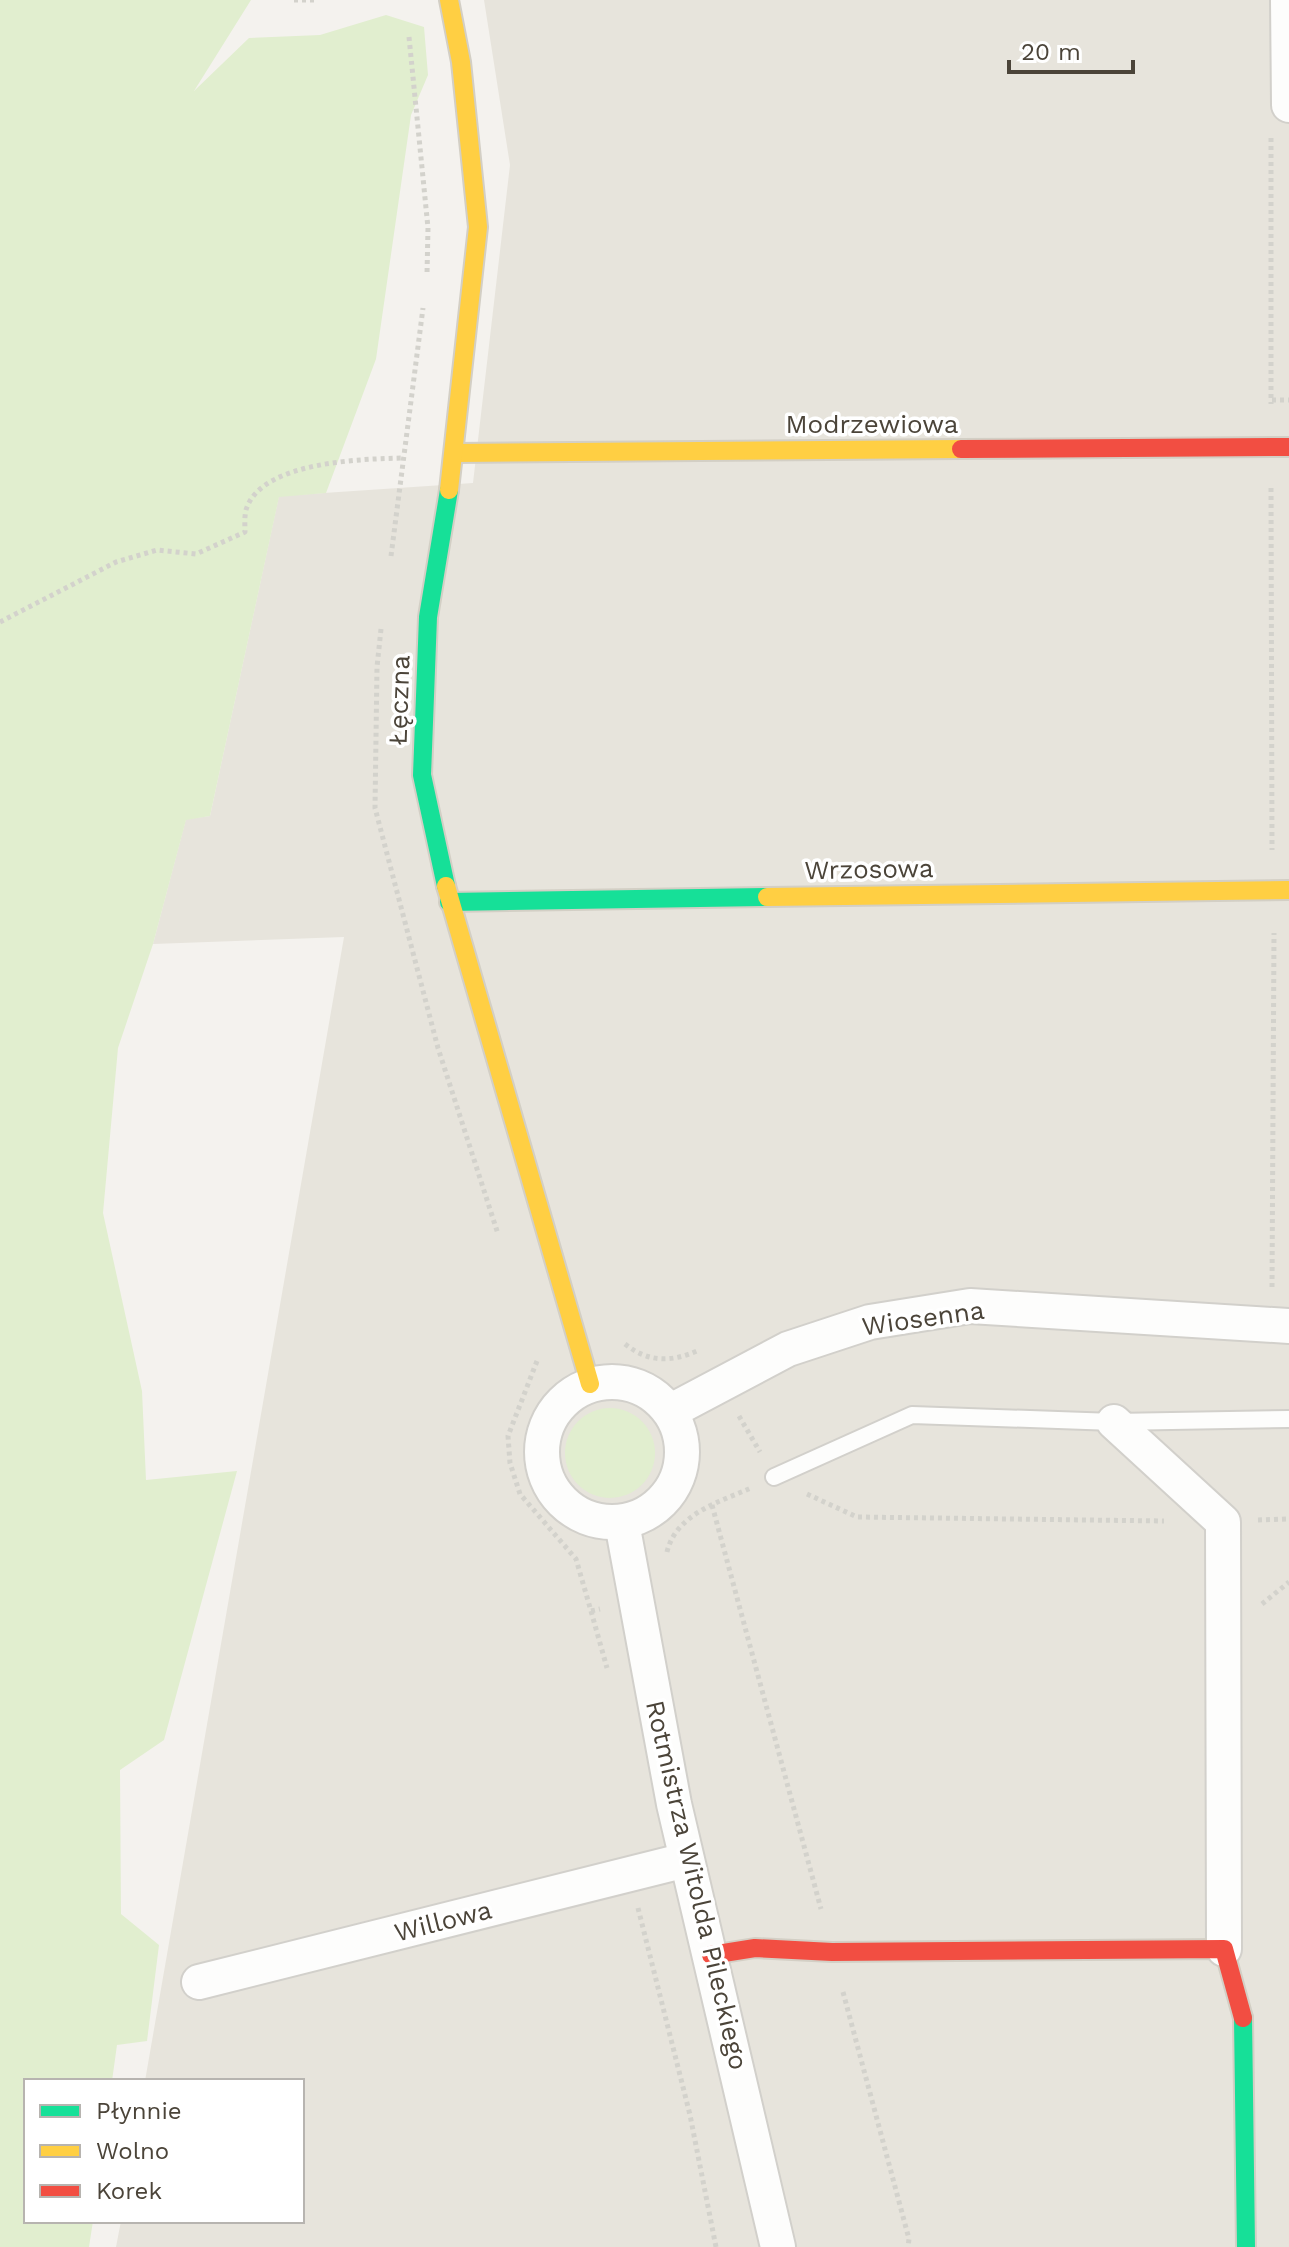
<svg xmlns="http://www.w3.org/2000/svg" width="1289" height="2247" font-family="'Work Sans',sans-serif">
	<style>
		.residential { fill: #e7e4dc }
		.green { fill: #e1eecf }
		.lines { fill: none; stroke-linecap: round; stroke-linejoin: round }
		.lane-casing { stroke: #d2d0cb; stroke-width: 20 }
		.street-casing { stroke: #d2d0cb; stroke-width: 38 }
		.fast-casing { stroke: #d3cfc5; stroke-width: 22 }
		.slow-casing { stroke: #d3cfc5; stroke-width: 22 }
		.jam-casing { stroke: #d3cfc5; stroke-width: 22 }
		.path { stroke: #d3d2cc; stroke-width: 5; stroke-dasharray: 4 4; stroke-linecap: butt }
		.lane { stroke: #fdfdfc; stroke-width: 16 }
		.street { stroke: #fdfdfc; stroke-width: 34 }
		.fast { stroke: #16e098; stroke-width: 18 }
		.slow { stroke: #ffcf43; stroke-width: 18 }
		.jam { stroke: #f24e42; stroke-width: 18 }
		.labels { text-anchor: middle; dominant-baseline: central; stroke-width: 7; stroke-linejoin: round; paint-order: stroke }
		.street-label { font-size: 26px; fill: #4b4439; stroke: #fff }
	</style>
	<rect width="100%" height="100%" fill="#f4f2ee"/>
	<polygon class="residential" points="484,0 1289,0 1289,2247 116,2247 121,2221 302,2221 302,2081 145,2081 344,937 153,944 186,819 210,816 279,496 473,483 510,165"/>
	<g class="green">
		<polygon points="0,0 251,0 194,91 249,38 320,35 386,15 424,27 428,75 411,115 376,359 326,493 279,497 210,816 186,820 153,944 118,1048 103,1213 142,1391 146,1480 237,1471 164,1740 120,1770 121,1914 159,1945 147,2041 117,2045 112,2081 26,2081 26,2221 93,2221 89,2247 0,2247"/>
		<circle cx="610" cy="1453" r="45"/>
	</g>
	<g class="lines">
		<defs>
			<polyline id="lane" points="774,1477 912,1415 1114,1422 1289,1419"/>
			<g id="street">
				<polyline points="1288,0 1289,105"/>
				<circle cx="612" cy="1452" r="70"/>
				<polyline points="671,1411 788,1349 870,1322 970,1306 1289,1326"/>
				<polyline points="1114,1422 1223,1522 1224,1949"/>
				<polyline points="622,1523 674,1804 778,2247"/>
				<polyline points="199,1982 686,1860"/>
			</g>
			<g id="fast">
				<polyline points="446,886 422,775 428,617 449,490"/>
				<polyline points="449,902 767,897"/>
				<polyline points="1243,2018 1246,2247"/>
			</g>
			<g id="slow">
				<polyline points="455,453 961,449"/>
				<polyline points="449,490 478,227 461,62 449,0"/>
				<polyline points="446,886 590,1384"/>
				<polyline points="767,897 1289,890"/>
			</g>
			<g id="jam">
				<polyline points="961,449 1289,447"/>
				<polyline points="711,1955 755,1948 832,1952 1224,1949 1243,2018"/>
			</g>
		</defs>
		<use href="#lane" class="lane-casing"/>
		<use href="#street" class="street-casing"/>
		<use href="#fast" class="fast-casing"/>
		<use href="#slow" class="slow-casing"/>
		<use href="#jam" class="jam-casing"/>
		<g class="path">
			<polyline points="294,0 317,0"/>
			<polyline points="409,37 428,228 427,274"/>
			<polyline points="1271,138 1271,404"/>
			<polyline points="1272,400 1289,400"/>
			<polyline points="1271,488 1272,850"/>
			<polyline points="391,556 423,308"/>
			<path d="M0 622 116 562 157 550 196 554 245 532C245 525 244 514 247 507 265 461 363 459 404 458"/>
			<polyline points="381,629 377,667 375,808 438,1048 498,1234"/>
			<polyline points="1272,1287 1274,933"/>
			<path d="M625 1344C649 1363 671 1362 697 1351"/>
			<polyline points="537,1361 508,1436 510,1463 520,1494 576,1559 591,1611 600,1609"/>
			<polyline points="739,1416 760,1452"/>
			<polyline points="807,1494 857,1517 1164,1521"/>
			<polyline points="712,1505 821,1909"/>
			<polyline points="1258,1520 1289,1519"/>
			<path d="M667 1552C676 1514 719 1502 751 1488"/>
			<polyline points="1262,1604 1289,1582"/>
			<polyline points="591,1611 607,1668"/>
			<polyline points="638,1908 690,2115 716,2247"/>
			<polyline points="843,1992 909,2239 908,2247"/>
		</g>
		<use href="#lane" class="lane"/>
		<use href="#street" class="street"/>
		<use href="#fast" class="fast"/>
		<use href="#slow" class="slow"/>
		<use href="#jam" class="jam"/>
	</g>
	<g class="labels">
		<g class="street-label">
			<text x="872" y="424">Modrzewiowa</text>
			<text transform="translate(399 700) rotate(-88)">Łęczna</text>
			<text transform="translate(869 869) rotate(-1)">Wrzosowa</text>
			<text transform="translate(923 1318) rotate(-8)">Wiosenna</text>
			<text transform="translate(697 1885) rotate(77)">Rotmistrza Witolda Pileckiego</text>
			<text transform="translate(443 1921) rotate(-14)">Willowa</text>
		</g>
	</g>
	<rect x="24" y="2079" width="280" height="144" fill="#ffffff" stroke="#b7b4b0" stroke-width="2"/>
	<rect x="40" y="2105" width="40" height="12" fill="#16e098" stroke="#b7b4b0" stroke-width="2"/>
	<text x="96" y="2119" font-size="24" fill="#4b4439">Płynnie</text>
	<rect x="40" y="2145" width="40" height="12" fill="#ffcf43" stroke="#b7b4b0" stroke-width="2"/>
	<text x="96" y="2159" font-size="24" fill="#4b4439">Wolno</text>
	<rect x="40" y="2185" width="40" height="12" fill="#f24e42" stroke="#b7b4b0" stroke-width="2"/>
	<text x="96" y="2199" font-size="24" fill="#4b4439">Korek</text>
	<path d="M1009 60v12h124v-12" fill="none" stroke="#4b4439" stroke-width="4"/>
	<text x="1021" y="60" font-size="24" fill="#4b4439" stroke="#ffffff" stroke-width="6" paint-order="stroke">20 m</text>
</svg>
